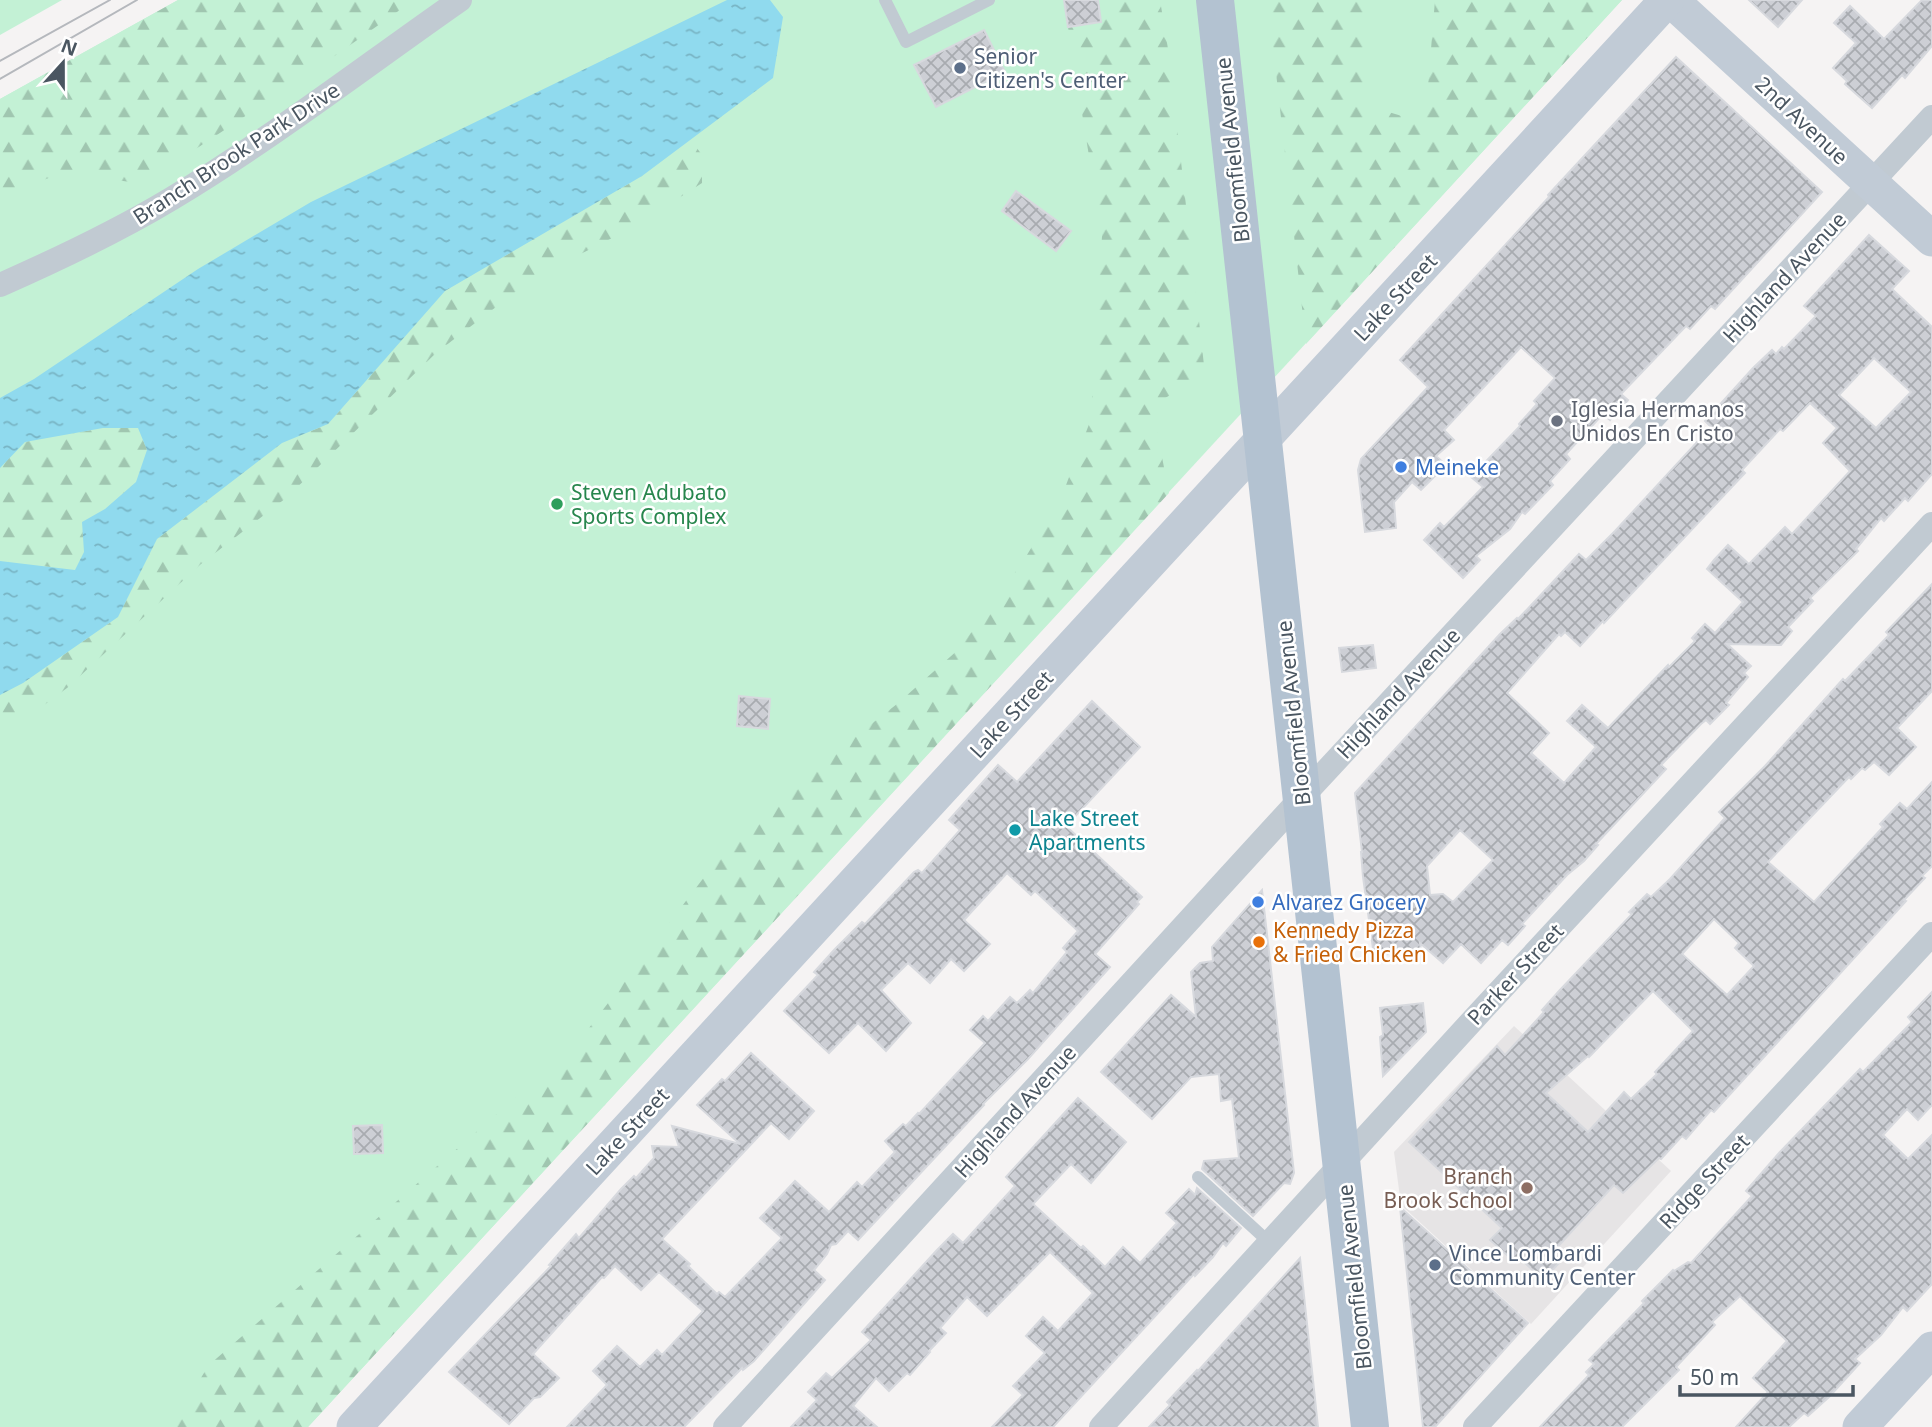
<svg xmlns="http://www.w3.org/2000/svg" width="1932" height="1427" font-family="'Noto Sans',sans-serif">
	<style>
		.education { fill: #e6e4e5 }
		.green { fill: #c3f1d5 }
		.forest { fill: url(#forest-firs) }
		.water { fill: url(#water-ripples) }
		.building { fill: url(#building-cross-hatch); stroke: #d7d9de; stroke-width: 2; fill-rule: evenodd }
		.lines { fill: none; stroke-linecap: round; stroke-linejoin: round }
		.lane { stroke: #c1cad2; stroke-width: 12 }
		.street { stroke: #c1cad2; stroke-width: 24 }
		.secondary { stroke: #c1cbd6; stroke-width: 35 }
		.primary { stroke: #b3c2d1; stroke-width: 38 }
		.tram { stroke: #b5b8bd; stroke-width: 2 }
		.service-dot { fill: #5c6f8a; stroke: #fff; stroke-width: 2.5 }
		.worship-dot { fill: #6b7280; stroke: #fff; stroke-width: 2.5 }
		.shop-dot { fill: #3f7fe0; stroke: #fff; stroke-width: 2.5 }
		.leisure-dot { fill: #2e9e5b; stroke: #fff; stroke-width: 2.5 }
		.culture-dot { fill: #0f9aa8; stroke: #fff; stroke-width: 2.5 }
		.food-dot { fill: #e8710a; stroke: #fff; stroke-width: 2.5 }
		.education-dot { fill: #8d6e63; stroke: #fff; stroke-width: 2.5 }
		.labels { text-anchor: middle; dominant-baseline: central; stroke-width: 5; stroke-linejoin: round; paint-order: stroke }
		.service-label { font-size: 21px; fill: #4e5e75; stroke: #fff; text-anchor: start }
		.street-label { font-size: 21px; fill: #4a5661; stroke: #fff }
		.worship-label { font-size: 21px; fill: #5b616d; stroke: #fff; text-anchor: start }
		.shop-label { font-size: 21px; fill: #366cbe; stroke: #fff; text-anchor: start }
		.leisure-label { font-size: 21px; fill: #27864d; stroke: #fff; text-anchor: start }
		.culture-label { font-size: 21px; fill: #0d838f; stroke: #fff; text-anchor: start }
		.food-label { font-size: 21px; fill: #c56008; stroke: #fff; text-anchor: start }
		.education-label { font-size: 21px; fill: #785e54; stroke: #fff; text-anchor: end }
	</style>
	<defs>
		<pattern id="forest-firs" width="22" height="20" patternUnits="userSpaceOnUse" patternTransform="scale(1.75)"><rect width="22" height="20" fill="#c3f1d5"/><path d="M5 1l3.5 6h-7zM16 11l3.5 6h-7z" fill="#a0c6b0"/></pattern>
		<pattern id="water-ripples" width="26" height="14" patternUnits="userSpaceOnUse" patternTransform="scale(1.75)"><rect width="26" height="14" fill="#90daee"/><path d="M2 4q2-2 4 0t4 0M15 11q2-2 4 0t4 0" fill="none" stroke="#78b4c4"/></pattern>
		<pattern id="building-cross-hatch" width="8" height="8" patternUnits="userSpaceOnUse" patternTransform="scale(1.75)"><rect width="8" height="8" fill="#cdcfd5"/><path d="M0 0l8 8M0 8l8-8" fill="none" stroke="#a8abb0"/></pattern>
	</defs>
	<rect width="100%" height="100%" fill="#f5f3f3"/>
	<polygon class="education" points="1514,1026 1671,1171 1531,1324 1401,1205 1394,1152"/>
	<g class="green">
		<polygon points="0,0 62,0 0,35"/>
		<polygon points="178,0 1622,0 308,1427 0,1427 0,99"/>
	</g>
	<g class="forest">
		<polygon points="178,0 414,0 309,74 143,184 64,172 0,197 0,99"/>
		<polygon points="1098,0 1160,0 1169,55 1205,374 1152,406 1169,493 308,1427 170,1427 209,1365 576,1045 747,821 897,704 959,649 1022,563 1060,501 1091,419 1102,236 1068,27 1101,22"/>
		<polygon points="1268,0 1371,0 1362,104 1425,123 1435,0 1622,0 1306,344"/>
		<polygon points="691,140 702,155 702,183 634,227 535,277 436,353 286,498 201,564 67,688 0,738 0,695 23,683 118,617 157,539 282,443 328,424 445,291 642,176"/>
		<polygon points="103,428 138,428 147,450 137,482 105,509 82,522 84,552 75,570 0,561 0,468 24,442"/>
	</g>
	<polygon class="water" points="727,0 770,0 783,17 773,78 642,176 445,291 328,424 282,443 157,539 118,617 23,683 0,695 0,561 75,570 84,552 82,522 105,509 136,482 147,450 138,428 103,428 25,442 0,468 0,398 34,379 198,269 311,202"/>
	<g class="building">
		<polygon points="1064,0 1098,0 1101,22 1068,27"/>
		<polygon points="1749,0 1802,0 1778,27"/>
		<polygon points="1922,0 1932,0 1932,46 1905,78 1902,75 1872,108 1845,84 1847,81 1833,68 1856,43 1834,23 1850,6 1884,39"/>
		<polygon points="984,30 1005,72 936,107 914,65"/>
		<polygon points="1676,57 1822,192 1715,309 1711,306 1690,329 1686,326 1621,394 1628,400 1610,420 1603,414 1566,454 1570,459 1550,481 1553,485 1525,514 1522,512 1510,529 1476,556 1480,560 1463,578 1424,540 1440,523 1444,527 1483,487 1471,477 1520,426 1519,424 1537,404 1534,401 1555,378 1521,347 1444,430 1454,440 1436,456 1446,465 1421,490 1412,482 1394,502 1396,528 1365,532 1358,470 1361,459 1428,387 1400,360 1549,197 1548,195"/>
		<polygon points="1016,191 1071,231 1056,251 1002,211"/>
		<path d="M1869 235 1909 271 1892 289 1932 327V474L1908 501 1905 498 1884 521 1881 518 1856 549 1858 551 1810 598 1813 601 1788 627 1792 631 1781 645 1727 644 1751 666 1744 673 1748 677 1726 703 1729 705 1710 724 1706 720 1701 724 1661 765 1666 769 1596 844 1598 845 1584 861 1567 875 1522 924 1525 926 1508 945 1502 940 1481 963 1461 944 1443 963 1420 943 1421 950 1374 956 1363 877 1361 852H1362L1355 793 1500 634 1517 618 1518 619 1579 554 1586 560 1615 531 1711 427 1705 421 1753 368 1772 350 1776 354 1782 347 1784 349 1816 316 1804 306ZM1874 358 1911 392 1876 428 1839 395ZM1810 403 1837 428 1823 443 1850 471 1792 534 1785 527 1749 564 1728 545 1714 560 1707 569 1743 602 1715 633 1705 624 1692 638 1695 641 1669 667 1668 665 1608 728 1582 705 1567 721 1596 747 1564 783 1531 753 1549 733 1507 693 1559 634 1561 636 1565 632 1580 646 1603 621 1604 623 1745 473 1742 470 1780 429 1783 431ZM1460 830 1493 860 1453 902 1443 894 1430 895 1427 866Z"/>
		<path d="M1932 584V691L1897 728 1916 747 1889 775 1874 762 1865 770 1862 768 1851 779 1849 777 1768 862 1814 902 1883 827 1880 824 1900 803 1907 809 1932 782V866L1922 876 1925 878 1904 900 1906 901 1714 1112 1711 1110 1686 1139 1682 1136 1661 1159 1659 1158 1623 1193 1614 1185 1552 1253 1562 1260 1543 1280 1519 1257 1515 1262 1490 1240 1502 1228 1409 1142 1497 1046 1505 1055 1544 1012 1542 1010 1559 991 1632 914 1629 912 1647 894 1651 897 1670 879 1725 818 1719 812 1765 766 1843 679 1845 681 1889 635 1886 632ZM1714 919 1739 943 1735 948 1754 966 1727 995 1682 954ZM1653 991 1693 1031 1655 1072 1657 1074 1631 1099 1624 1092 1588 1132 1546 1093 1588 1056 1589 1057Z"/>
		<polygon points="1373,645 1376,668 1342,672 1339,648"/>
		<polygon points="739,696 770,699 768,729 737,726"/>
		<polygon points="1092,701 1140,747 1066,826 1142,897 1137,902 1139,904 1095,954 1110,967 1028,1059 983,1104 984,1105 858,1240 848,1231 836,1244 831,1245 827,1254 814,1270 825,1280 754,1361 743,1370 742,1368 684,1427 567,1427 607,1385 593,1371 617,1346 640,1367 657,1350 662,1355 703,1311 659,1272 641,1290 615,1266 604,1278 602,1277 533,1354 559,1378 540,1397 534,1398 509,1424 449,1372 551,1266 549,1265 576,1234 579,1238 621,1189 634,1176 636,1178 654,1158 652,1146 679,1147 672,1126 740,1144 697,1105 722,1079 725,1081 751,1053 814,1111 789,1139 771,1123 662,1239 690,1264 688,1266 717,1294 719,1292 725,1297 782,1238 760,1218 795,1181 829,1212 857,1182 862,1187 895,1152 885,1141 903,1124 906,1126 918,1113 919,1114 985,1043 970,1030 983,1016 988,1021 1010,997 1017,1003 1030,990 1033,993 1067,952 1063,948 1078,931 1035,891 1031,895 1007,873 964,920 990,944 964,971 951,959 930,983 908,963 881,990 911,1023 886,1051 858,1023 829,1053 784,1011 818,975 814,972 835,949 862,922 865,924 914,872 918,870 922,873 960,830 949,820 998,765 1017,782"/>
		<polygon points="1262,890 1294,1173 1290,1184 1284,1183 1253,1216 1202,1169 1204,1161 1239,1158 1232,1099 1221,1101 1219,1074 1191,1077 1152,1119 1101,1072 1171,995 1196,1017 1191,972 1200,963 1213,961 1212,947"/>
		<polygon points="1932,992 1932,1105 1918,1120 1907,1109 1883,1135 1908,1159 1932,1135 1932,1284 1907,1311 1903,1307 1881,1335 1855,1359 1860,1363 1829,1397 1808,1416 1804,1413 1789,1427 1736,1427 1768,1392 1753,1378 1787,1341 1740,1296 1712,1322 1715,1325 1676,1367 1679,1370 1622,1427 1540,1427 1589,1375 1586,1372 1594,1364 1589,1360 1644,1303 1642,1301 1673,1270 1674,1271 1688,1262 1691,1263 1752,1196 1746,1191 1779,1153 1860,1069 1863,1072 1912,1022 1908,1017"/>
		<polygon points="1423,1003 1426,1032 1383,1076 1380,1037 1383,1035 1380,1008"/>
		<polygon points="1078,1098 1126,1142 1091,1183 1071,1164 1033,1204 1081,1248 1083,1246 1105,1267 1123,1247 1140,1263 1177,1223 1166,1213 1189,1189 1195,1195 1197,1188 1241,1228 1226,1246 1223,1243 1213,1257 1195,1276 1194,1274 1053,1427 992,1427 1023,1395 1013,1386 1045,1353 1026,1336 1043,1317 1058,1331 1093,1293 1050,1252 987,1316 967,1297 940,1328 946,1333 929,1351 930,1352 910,1375 907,1373 889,1391 876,1378 853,1406 877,1427 791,1427 817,1400 808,1392 826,1373 832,1378 871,1340 862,1332 937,1250 953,1234 963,1243 1015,1186 1006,1177"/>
		<polygon points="382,1125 383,1153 354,1154 353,1126"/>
		<polygon points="1400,1207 1528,1323 1435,1427 1423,1427"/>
		<polygon points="1300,1258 1318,1427 1149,1427 1170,1405 1167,1402 1197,1370 1198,1371"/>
	</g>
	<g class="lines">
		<g class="lane">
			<polyline points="885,0 906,42 989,0"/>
			<polyline points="1198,1177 1270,1243"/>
		</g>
		<g class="street">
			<path d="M0 285C59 259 116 232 171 199 271 139 364 67 460 0"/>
			<polyline points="725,1427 1302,797 1932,117"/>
			<polyline points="1101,1427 1483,1009 1932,524"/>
			<polyline points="1475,1427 1932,934"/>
		</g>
		<g class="secondary">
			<polyline points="1671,0 1932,239"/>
			<polyline points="354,1427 1667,0"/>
			<polyline points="1860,1427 1932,1349"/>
		</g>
		<polyline class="primary" points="1215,0 1370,1427"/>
		<g class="tram">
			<polyline points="0,61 110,0"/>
			<polyline points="0,79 137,0"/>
		</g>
	</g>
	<g class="service-dot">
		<circle cx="960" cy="68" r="7"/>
		<circle cx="1435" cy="1265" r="7"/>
	</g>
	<circle class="worship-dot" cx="1557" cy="421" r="7"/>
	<g class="shop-dot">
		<circle cx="1401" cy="467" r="7"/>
		<circle cx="1258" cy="902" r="7"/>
	</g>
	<circle class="leisure-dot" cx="557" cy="504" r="7"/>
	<circle class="culture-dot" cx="1015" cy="830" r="7"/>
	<circle class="food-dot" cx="1259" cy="942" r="7"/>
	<circle class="education-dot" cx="1527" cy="1188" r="7"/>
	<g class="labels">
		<g class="service-label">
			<text x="974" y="56">Senior<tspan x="974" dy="24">Citizen's Center</tspan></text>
			<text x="1449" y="1253">Vince Lombardi<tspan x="1449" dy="24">Community Center</tspan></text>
		</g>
		<g class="street-label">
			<text transform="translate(1802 120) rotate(43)">2nd Avenue</text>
			<text transform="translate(1232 150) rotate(-96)">Bloomfield Avenue</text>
			<text transform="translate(236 153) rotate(-33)">Branch Brook Park Drive</text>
			<text transform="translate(1784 277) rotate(-47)">Highland Avenue</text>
			<text transform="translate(1395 297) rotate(-47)">Lake Street</text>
			<text transform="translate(1398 693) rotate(-47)">Highland Avenue</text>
			<text transform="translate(1293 713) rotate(-96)">Bloomfield Avenue</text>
			<text transform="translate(1011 714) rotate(-47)">Lake Street</text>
			<text transform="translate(1515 974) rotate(-47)">Parker Street</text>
			<text transform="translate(1015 1111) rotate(-48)">Highland Avenue</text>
			<text transform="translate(627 1131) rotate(-47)">Lake Street</text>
			<text transform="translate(1704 1181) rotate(-47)">Ridge Street</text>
			<text transform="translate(1354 1277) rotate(-96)">Bloomfield Avenue</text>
		</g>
		<g class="worship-label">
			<text x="1571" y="409">Iglesia Hermanos<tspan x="1571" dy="24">Unidos En Cristo</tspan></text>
		</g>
		<g class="shop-label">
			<text x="1415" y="467">Meineke</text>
			<text x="1272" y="902">Alvarez Grocery</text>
		</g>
		<g class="leisure-label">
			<text x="571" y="492">Steven Adubato<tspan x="571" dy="24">Sports Complex</tspan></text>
		</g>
		<g class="culture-label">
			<text x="1029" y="818">Lake Street<tspan x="1029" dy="24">Apartments</tspan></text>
		</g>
		<g class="food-label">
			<text x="1273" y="930">Kennedy Pizza<tspan x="1273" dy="24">&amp; Fried Chicken</tspan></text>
		</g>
		<g class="education-label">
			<text x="1513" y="1176">Branch<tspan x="1513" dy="24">Brook School</tspan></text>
		</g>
	</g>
	<g transform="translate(63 63) rotate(21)" stroke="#ffffff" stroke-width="5" paint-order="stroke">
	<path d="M0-5L12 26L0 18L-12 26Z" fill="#4a5661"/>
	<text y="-10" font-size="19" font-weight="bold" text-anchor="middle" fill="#4a5661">N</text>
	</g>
	<path d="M1680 1385v10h173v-10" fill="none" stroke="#4a5661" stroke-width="3.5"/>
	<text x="1690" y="1385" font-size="21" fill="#4a5661" stroke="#ffffff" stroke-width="5" paint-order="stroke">50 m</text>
</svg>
